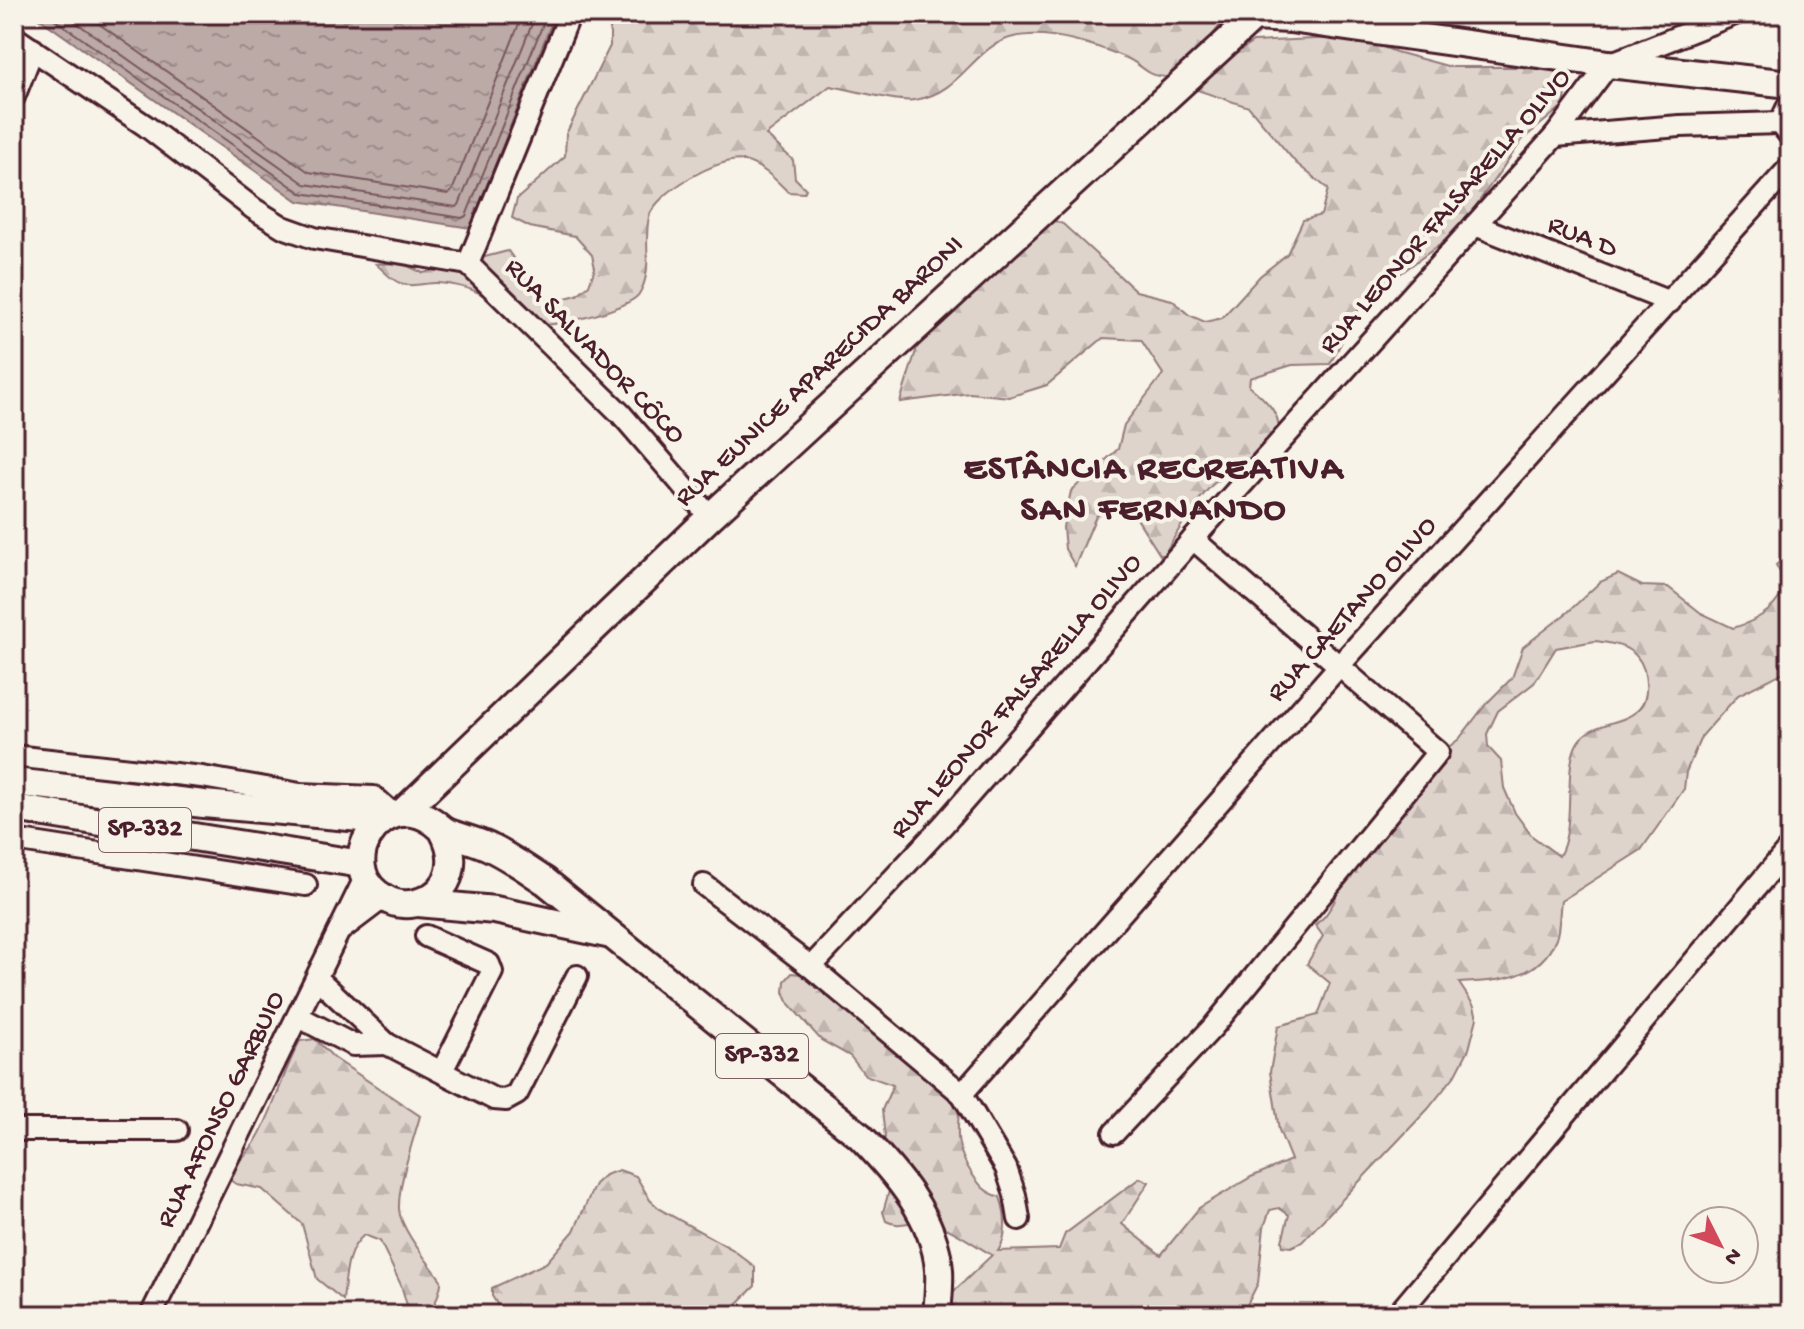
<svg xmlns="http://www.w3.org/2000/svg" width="1804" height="1329" font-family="'Gochi Hand',sans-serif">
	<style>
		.forest { fill: url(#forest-firs); stroke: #947a7c; stroke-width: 2; fill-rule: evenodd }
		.water { fill: url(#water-ripples); stroke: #8e7275; stroke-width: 2 }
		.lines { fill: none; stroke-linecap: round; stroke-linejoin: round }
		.shore { stroke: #78575d; stroke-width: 2 }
		.minor-casing { stroke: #4a1f2b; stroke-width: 26 }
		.major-casing { stroke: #4a1f2b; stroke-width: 32 }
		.minor { stroke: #f7f3e8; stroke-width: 20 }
		.major { stroke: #f7f3e8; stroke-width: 26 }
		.labels { text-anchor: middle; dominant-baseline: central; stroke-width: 8; stroke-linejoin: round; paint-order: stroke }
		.shield { fill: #f7f3e8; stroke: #7e5f64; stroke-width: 2 }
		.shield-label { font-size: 26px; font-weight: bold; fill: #4a1f2b }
		.street-label { font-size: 28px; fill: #4a1f2b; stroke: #f7f3e8 }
		.district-label { font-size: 36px; font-weight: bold; letter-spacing: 2px; fill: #4a1f2b; stroke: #f7f3e8 }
	</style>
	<defs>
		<pattern id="forest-firs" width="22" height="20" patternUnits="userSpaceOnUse" patternTransform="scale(2)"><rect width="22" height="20" fill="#ded4cc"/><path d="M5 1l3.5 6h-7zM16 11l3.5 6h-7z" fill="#c0b6af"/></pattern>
		<pattern id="water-ripples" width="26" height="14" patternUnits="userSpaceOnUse" patternTransform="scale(2)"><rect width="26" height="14" fill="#bcaaa7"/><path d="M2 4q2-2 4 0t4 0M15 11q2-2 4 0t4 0" fill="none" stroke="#9b8a88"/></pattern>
	</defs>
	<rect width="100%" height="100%" fill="#f7f3e8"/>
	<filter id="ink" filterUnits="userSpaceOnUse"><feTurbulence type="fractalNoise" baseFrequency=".0125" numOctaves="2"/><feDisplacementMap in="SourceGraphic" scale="16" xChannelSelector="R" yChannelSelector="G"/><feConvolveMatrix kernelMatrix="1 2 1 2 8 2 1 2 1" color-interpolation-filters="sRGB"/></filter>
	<g filter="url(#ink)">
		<g class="forest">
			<path d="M612 14H1178L1221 24 1180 78C1170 77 1158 78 1150 73 1141 68 1134 60 1124 57 1095 45 1060 33 1028 35 973 37 969 91 915 100 897 103 850 89 830 86L766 135 793 160 795 178 806 189 804 193 788 192C775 179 763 166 744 161 721 155 655 193 649 217 643 242 654 270 639 294 631 308 552 329 536 324 515 318 497 301 477 292 466 287 448 283 436 283 424 283 411 288 400 283 391 280 383 270 376 264L401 263 423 273 508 251 536 290 550 302 577 295 589 285 595 268 592 255 575 236 530 227 512 218 517 199 565 156 566 134 610 46V20Z"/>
			<path d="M1357 37 1396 52 1451 67H1554L1568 84 1564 105 1523 139 1458 231 1397 276 1359 309 1330 364 1292 365 1250 378 1249 386C1285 414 1291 435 1250 464 1239 473 1222 475 1212 485 1191 507 1177 533 1162 558L1127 503 1096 516 1075 566 1065 549 1063 527 1071 491 1118 449 1124 425 1163 374 1141 340 1103 338 1047 385 1009 397 970 393 900 402 920 338 1047 218 1063 224 1136 291 1172 300 1189 315 1205 322 1222 318 1260 276 1287 254 1303 220 1321 215 1328 189 1296 163 1249 107 1188 87 1253 42Z"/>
			<path d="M1790 557V669L1738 695 1701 737 1686 772 1684 789 1641 850 1561 901C1559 913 1560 928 1556 939 1539 980 1498 981 1459 983L1474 1006 1477 1018 1469 1049 1456 1074 1428 1109 1302 1242 1291 1247 1283 1246 1282 1241 1289 1215 1279 1208 1270 1210 1264 1227 1258 1283 1242 1315H953V1292L992 1255C972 1244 947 1223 923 1222 909 1221 899 1228 886 1221L883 1212 889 1191 872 1169 885 1137 882 1110 893 1085 865 1075 850 1056 821 1040 789 1004 784 992 785 981 792 973 801 974 851 998 960 1101C957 1132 954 1147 972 1174 981 1187 985 1192 1000 1197 1006 1213 1008 1237 998 1251L1059 1249 1065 1234 1140 1178 1149 1182 1122 1224 1161 1255 1199 1208 1251 1177 1291 1160 1279 1130 1270 1072 1278 1026 1318 1015 1330 983 1307 964 1323 936 1315 925 1325 916 1334 902 1357 840 1421 768 1459 739 1486 704 1512 678 1523 647 1568 612 1600 582 1618 574 1642 586 1668 587 1701 613 1733 628C1757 621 1779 608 1786 583L1776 565 1783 559ZM1595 641C1616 644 1637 646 1644 670 1659 733 1598 712 1578 742 1562 767 1577 826 1559 856L1532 836 1515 813 1504 788 1501 761 1488 747 1487 734 1498 711 1534 683 1556 648Z"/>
			<path d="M315 1039 334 1058 420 1116C413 1141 398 1184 399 1209 400 1229 429 1263 441 1280 442 1293 432 1302 434 1315H410L401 1285 380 1241 364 1235C345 1251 346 1277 343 1300L317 1279 302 1224 262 1189 236 1184 230 1180V1171C238 1162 249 1152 255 1142 275 1110 282 1073 300 1041Z"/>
			<polygon points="619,1170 636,1176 650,1200 661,1210 732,1249 755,1267 755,1286 726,1315 480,1315 502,1312 492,1296 492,1288 546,1263 574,1231 595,1184 605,1175"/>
		</g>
		<polygon class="water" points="33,14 555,14 470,228 298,201"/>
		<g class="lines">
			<g class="shore">
				<polyline points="47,14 301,193 462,218 466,216 547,14"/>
				<polyline points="64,14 305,184 456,207 459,205 536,14"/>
				<polyline points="85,14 309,172 448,194 452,191 523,14"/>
			</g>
			<defs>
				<g id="minor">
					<polyline points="14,37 146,126 254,209 283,227 314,238 468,264"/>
					<polyline points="14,97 33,49"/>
					<polyline points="1790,102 1780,123 1790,136"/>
					<polyline points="1555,136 1680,126 1780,123"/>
					<polyline points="1475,225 1670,302"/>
					<polyline points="468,264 621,414 710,517"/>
					<polyline points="468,264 570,14"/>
					<polyline points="14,756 202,777 300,794 374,797 394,815"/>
					<polyline points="14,840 306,885"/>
					<polyline points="704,885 811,967 962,1094 1006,1168 1015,1195 1019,1219"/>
					<polyline points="342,929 383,898"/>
					<polyline points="426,936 489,964 492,972 442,1071"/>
					<polyline points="811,967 944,824 1193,539 1555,136 1609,64 1735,14"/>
					<polyline points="299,1017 353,1045 387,1044 318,979"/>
					<polyline points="387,1044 494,1099 506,1100 517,1094 577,976"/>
					<polyline points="962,1094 1339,666 1790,167"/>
					<polyline points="14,1130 177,1130"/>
					<polyline points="1114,1133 1213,1027 1438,752 1193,539"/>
					<polyline points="151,1315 365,878"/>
					<polyline points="1397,1315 1790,847"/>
				</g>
				<g id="major">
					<polyline points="14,782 204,804 383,820"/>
					<polyline points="14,808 361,864"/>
					<polyline points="402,813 710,517 1254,17 1290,19 1609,64 1790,84"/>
					<path d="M443 831C458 858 453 890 422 901 410 906 397 905 386 899 330 870 380 786 432 821 437 824 441 829 447 832 462 838 478 841 493 849 511 858 528 870 545 881L860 1136C895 1172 935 1217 939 1270 940 1285 938 1300 937 1315"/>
					<polyline points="418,903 495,910 607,934"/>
				</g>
			</defs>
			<use href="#minor" class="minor-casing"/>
			<use href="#major" class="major-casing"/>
			<use href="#minor" class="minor"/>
			<use href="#major" class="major"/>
		</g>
	</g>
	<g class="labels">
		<g class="shield">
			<rect x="99" y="808" width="92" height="44" rx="6"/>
			<rect x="716" y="1034" width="92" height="44" rx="6"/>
		</g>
		<g class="shield-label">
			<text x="145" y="830">SP-332</text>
			<text x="762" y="1056">SP-332</text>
		</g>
		<g class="street-label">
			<text transform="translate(1446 212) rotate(-49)">RUA LEONOR FALSARELLA OLIVO</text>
			<text transform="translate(1582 238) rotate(22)">RUA D</text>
			<text transform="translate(594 352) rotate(46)">RUA SALVADOR CÔCO</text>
			<text transform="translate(820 372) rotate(-43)">RUA EUNICE APARECIDA BARONI</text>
			<text transform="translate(1353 610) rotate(-48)">RUA CAETANO OLIVO</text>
			<text transform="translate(1017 697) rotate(-49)">RUA LEONOR FALSARELLA OLIVO</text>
			<text transform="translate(222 1110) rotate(-64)">RUA AFONSO GARBUIO</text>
		</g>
		<g class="district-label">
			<text x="1154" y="470">ESTÂNCIA RECREATIVA<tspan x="1154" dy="41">SAN FERNANDO</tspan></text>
		</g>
	</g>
	<rect width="1804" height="1329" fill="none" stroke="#f7f3e8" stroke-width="48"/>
	<rect x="24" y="24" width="1756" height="1281" fill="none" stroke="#4a1f2b" stroke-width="3" filter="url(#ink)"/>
	<g transform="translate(1720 1245) rotate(132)"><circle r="38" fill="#f7f3e8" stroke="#b29e9c" stroke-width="2"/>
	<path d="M0-6L14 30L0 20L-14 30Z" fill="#d1495b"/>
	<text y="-12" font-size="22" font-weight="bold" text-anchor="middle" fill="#4a1f2b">N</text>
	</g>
</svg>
